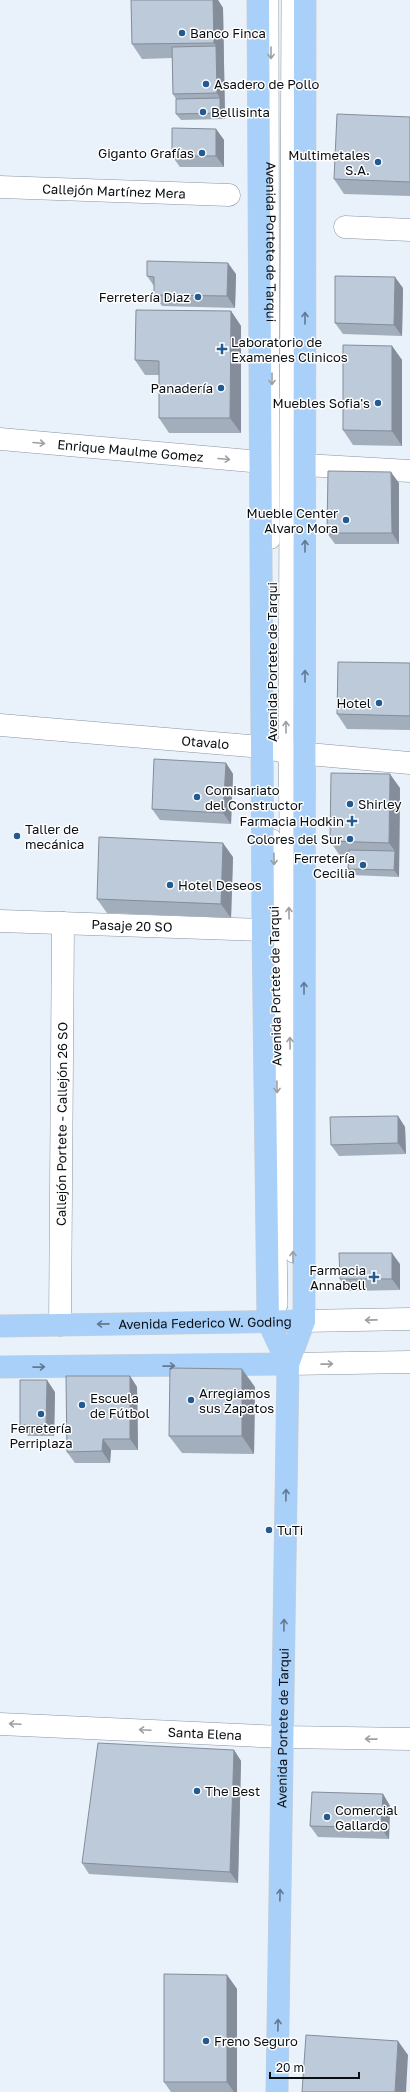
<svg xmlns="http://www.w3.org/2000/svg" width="410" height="2092" font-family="'Golos Text',sans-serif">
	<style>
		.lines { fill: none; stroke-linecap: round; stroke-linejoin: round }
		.lane-casing { stroke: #8795a3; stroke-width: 16 }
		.street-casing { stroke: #8795a3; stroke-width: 23 }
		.secondary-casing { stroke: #8795a3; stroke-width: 23 }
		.primary-casing { stroke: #cecfd0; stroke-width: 23 }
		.lane { stroke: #fff; stroke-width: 15 }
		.street { stroke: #fff; stroke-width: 22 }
		.secondary { stroke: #fff; stroke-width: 22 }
		.primary { stroke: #a9d0f9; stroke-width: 22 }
		.wall { fill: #a2aebb }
		.shaded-wall { fill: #848d99 }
		.building { fill: #bccada; stroke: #848d99 }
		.oneway { stroke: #9d9fa1 }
		.oneway2 { stroke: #617992 }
		.poi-dot { fill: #225a92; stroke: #fefefe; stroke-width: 1.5 }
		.labels { text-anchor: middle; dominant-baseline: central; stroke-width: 3; stroke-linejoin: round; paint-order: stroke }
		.poi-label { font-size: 13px; fill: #090e13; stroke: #fefefe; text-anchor: start }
		.street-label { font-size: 13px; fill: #090e13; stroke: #fefefe }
	</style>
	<rect width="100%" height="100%" fill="#e9f2fb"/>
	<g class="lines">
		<defs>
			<g id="lane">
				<path id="s1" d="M271 0 272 541"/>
				<polyline points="289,0 286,752 293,1255"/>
				<polyline points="268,1321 280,1305 273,837"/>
			</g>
			<g id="street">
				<path id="s2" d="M0 187 229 195"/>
				<polyline points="345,227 410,230"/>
				<path id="s3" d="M0 439 261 462"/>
				<polyline points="305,465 410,471"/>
				<path id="s4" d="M0 725 262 747 286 752 410 763"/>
				<path id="s5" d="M0 921 263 930"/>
				<path id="s6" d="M60 1325 63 923"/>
				<path id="s7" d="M0 1724 282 1737 410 1739"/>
			</g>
			<g id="secondary">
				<polyline points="304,1321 410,1319"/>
				<polyline points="288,1364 410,1362"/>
			</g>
			<g id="primary">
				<polyline points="258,0 263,930 268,1321 288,1364"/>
				<path id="s8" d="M0 1326 304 1321"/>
				<polyline points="0,1367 288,1364"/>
				<path id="s9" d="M277 2092 288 1364 304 1321 305 0"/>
			</g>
		</defs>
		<use href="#lane" class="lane-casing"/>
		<use href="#street" class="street-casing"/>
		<use href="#secondary" class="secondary-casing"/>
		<use href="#primary" class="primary-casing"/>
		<use href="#lane" class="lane"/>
		<use href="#street" class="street"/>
		<use href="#secondary" class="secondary"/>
		<use href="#primary" class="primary"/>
	</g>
	<g class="wall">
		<polygon points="131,0 218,0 223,8 225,119 181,120 176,114 176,99 173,94 172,58 142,59 132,44"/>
		<polygon points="410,117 410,196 344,194 334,179"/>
		<polygon points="216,129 224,140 224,167 180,167 172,156"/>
		<polygon points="236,274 235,308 162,306 154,295 154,286 147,276"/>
		<polygon points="403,288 402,336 343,334 335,323"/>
		<polygon points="231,311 241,326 241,433 169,433 159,418 159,375 145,375 135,360"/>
		<polygon points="392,346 402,360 402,446 353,445 343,430"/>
		<polygon points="399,483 399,544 335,544 327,533"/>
		<polygon points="410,663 410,730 347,729 337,714"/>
		<polygon points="226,763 233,774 231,824 160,820 152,809"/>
		<polygon points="400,788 399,877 352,875 348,869 349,856 340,856 330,841"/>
		<polygon points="233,857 231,918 107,913 97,899"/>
		<polygon points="398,1116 405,1127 406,1154 339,1156 331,1145"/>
		<polygon points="400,1264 400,1290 347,1291 340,1279"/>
		<polygon points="130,1376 137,1387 138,1450 111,1450 110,1463 75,1463 67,1452"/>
		<polygon points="255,1387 254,1454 182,1453 169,1436"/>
		<polygon points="55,1392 54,1436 28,1436 20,1425"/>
		<polygon points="234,1750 241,1761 238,1883 89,1874 82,1863"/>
		<polygon points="383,1794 390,1806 389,1839 318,1837 310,1826"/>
		<polygon points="227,1975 237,1989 237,2092 171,2092 164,2082"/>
	</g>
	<g class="shaded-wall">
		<polygon points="213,0 218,0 223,8 225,119 220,113 220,98 217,93 216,46 214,43"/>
		<polygon points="216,129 224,140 224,167 216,156"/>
		<polygon points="228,263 236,274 235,308 227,296"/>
		<polygon points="395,277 403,288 402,336 394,325"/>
		<polygon points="231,311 241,326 241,433 230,418"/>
		<polygon points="392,346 402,360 402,446 392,431"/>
		<polygon points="391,472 399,483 399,544 392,533"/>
		<polygon points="226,763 233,774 231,824 223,813"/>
		<polygon points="390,774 400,788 399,877 394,870 395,851 389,843"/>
		<polygon points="223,843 233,857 231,918 221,904"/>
		<polygon points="398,1116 405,1127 406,1154 398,1143"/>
		<polygon points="392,1253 400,1264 400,1290 392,1279"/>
		<polygon points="242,1369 255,1387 254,1454 242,1436"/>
		<polygon points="130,1376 137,1387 138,1450 130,1439"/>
		<polygon points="47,1380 55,1392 54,1436 46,1425"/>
		<polygon points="103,1439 111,1450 110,1463 102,1451"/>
		<polygon points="234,1750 241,1761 238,1883 230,1872"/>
		<polygon points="383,1794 390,1806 389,1839 381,1828"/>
		<polygon points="227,1975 237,1989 237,2092 234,2092 227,2082"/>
		<polygon points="398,2041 408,2055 406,2092 395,2092"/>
	</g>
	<g class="building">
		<polygon points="131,0 213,0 214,43 132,44"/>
		<polygon points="216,46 217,93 173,94 172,47"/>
		<polygon points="220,98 220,113 176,114 176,99"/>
		<polygon points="337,114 410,117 410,182 334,179"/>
		<polygon points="172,128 216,129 216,156 172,156"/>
		<polygon points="147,261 228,263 227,296 154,295 154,277 147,276"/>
		<polygon points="335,276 395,277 394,325 335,323"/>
		<polygon points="136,310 231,311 230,418 159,418 159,361 135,360"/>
		<polygon points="343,345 392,346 392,431 343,430"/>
		<polygon points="328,471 391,472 392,533 327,533"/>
		<polygon points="338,662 410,663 410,716 337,714"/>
		<polygon points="154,759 226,763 223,813 152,809"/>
		<polygon points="331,773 390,774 389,843 330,841"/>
		<polygon points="99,837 223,843 221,904 97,899"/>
		<polygon points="349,850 395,851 394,870 348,869"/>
		<polygon points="398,1116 398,1143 331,1145 330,1117"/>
		<polygon points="339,1253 392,1253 392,1279 340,1279"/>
		<polygon points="170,1368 242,1369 242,1436 169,1436"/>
		<polygon points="66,1376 130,1376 130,1439 103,1439 102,1451 67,1452"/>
		<polygon points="20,1380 47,1380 46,1425 20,1425"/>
		<polygon points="98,1743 234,1750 230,1872 82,1863"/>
		<polygon points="312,1792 383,1794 381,1828 310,1826"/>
		<polygon points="164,1974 227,1975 227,2082 164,2082"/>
		<polygon points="306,2035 398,2041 395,2092 302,2092"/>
	</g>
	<defs><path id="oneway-shaft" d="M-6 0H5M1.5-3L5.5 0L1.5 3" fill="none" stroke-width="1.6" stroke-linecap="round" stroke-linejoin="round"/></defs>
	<g class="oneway">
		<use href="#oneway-shaft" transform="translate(271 53) rotate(90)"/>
		<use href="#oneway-shaft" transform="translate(272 379) rotate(90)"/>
		<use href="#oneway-shaft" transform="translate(39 443) rotate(5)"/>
		<use href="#oneway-shaft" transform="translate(224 459) rotate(5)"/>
		<use href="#oneway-shaft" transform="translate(286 727) rotate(-90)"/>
		<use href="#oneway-shaft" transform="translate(274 859) rotate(89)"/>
		<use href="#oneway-shaft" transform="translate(289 913) rotate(-91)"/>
		<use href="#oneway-shaft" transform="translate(290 1043) rotate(-91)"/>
		<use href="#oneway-shaft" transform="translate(277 1087) rotate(89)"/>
		<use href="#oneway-shaft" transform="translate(293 1257) rotate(-91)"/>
		<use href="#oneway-shaft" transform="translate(371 1320) rotate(179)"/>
		<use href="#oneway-shaft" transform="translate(327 1364) rotate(-1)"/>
		<use href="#oneway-shaft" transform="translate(15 1724) rotate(-177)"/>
		<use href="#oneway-shaft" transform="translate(145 1730) rotate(-177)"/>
		<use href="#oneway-shaft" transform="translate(371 1739) rotate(-179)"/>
	</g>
	<g class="oneway2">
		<use href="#oneway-shaft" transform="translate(305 318) rotate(-90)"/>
		<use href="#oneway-shaft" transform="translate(305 546) rotate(-90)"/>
		<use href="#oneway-shaft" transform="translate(305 676) rotate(-90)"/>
		<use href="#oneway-shaft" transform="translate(304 988) rotate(-90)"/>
		<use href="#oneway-shaft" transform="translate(103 1324) rotate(179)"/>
		<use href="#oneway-shaft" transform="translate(169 1366) rotate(-1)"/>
		<use href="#oneway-shaft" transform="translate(39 1367) rotate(-1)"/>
		<use href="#oneway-shaft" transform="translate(286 1495) rotate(-89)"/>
		<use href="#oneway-shaft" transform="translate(284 1625) rotate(-89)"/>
		<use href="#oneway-shaft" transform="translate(280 1895) rotate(-89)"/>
		<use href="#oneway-shaft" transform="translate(278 2025) rotate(-89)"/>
	</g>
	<g class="poi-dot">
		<circle cx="182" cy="33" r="4"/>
		<circle cx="206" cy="84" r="4"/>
		<circle cx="203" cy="112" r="4"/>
		<circle cx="202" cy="153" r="4"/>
		<circle cx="378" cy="162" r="4"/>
		<circle cx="198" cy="297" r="4"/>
		<path d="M220 343h4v4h4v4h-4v4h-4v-4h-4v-4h4z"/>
		<circle cx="221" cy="388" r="4"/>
		<circle cx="378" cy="403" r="4"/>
		<circle cx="346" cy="520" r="4"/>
		<circle cx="379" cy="703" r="4"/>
		<circle cx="197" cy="797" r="4"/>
		<circle cx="350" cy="804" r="4"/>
		<path d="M350 815h4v4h4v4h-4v4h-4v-4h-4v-4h4z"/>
		<circle cx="17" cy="836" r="4"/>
		<circle cx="350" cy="839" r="4"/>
		<circle cx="363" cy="865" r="4"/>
		<circle cx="170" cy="885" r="4"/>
		<path d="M372 1271h4v4h4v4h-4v4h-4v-4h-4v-4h4z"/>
		<circle cx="191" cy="1400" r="4"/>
		<circle cx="82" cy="1405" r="4"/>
		<circle cx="41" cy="1414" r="4"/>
		<circle cx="269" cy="1530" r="4"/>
		<circle cx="197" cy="1791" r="4"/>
		<circle cx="327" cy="1817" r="4"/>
		<circle cx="206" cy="2041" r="4"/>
	</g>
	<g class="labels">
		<g class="poi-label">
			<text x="190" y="33">Banco Finca</text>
			<text x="214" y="84">Asadero de Pollo</text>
			<text x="211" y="112">Bellisinta</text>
			<text x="194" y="153" text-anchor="end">Giganto Grafías</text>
			<text x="370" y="155" text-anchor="end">Multimetales<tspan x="370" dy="15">S.A.</tspan></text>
			<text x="190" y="297" text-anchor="end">Ferretería Diaz</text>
			<text x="231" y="342">Laboratorio de<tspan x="231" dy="15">Examenes Clinicos</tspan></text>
			<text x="213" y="388" text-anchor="end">Panadería</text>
			<text x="370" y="403" text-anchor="end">Muebles Sofia's</text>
			<text x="338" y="513" text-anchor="end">Mueble Center<tspan x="338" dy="15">Alvaro Mora</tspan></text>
			<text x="371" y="703" text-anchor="end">Hotel</text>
			<text x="205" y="790">Comisariato<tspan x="205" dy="15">del Constructor</tspan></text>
			<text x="358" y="804">Shirley</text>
			<text x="344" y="821" text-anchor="end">Farmacia Hodkin</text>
			<text x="25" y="829">Taller de<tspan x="25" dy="15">mecánica</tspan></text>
			<text x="342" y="839" text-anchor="end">Colores del Sur</text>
			<text x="355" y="858" text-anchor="end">Ferretería<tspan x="355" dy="15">Cecilia</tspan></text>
			<text x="178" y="885">Hotel Deseos</text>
			<text x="366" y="1270" text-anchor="end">Farmacia<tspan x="366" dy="15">Annabell</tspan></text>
			<text x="199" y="1393">Arregiamos<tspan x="199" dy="15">sus Zapatos</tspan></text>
			<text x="90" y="1398">Escuela<tspan x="90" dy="15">de Fútbol</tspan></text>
			<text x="41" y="1428" text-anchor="middle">Ferretería<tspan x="41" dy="15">Perriplaza</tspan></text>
			<text x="277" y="1530">TuTi</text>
			<text x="205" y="1791">The Best</text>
			<text x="335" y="1810">Comercial<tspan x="335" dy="15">Gallardo</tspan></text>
			<text x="214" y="2041">Freno Seguro</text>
		</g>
		<g class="street-label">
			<text stroke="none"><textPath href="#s2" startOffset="114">Callejón Martínez Mera</textPath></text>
			<text stroke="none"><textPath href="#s1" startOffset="242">Avenida Portete de Tarqui</textPath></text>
			<text stroke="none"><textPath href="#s3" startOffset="131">Enrique Maulme Gomez</textPath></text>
			<text transform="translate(272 662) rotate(-90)">Avenida Portete de Tarqui</text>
			<text stroke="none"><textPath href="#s4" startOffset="206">Otavalo</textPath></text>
			<text stroke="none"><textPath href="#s5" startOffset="132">Pasaje 20 SO</textPath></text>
			<text transform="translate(275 986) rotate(-91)">Avenida Portete de Tarqui</text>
			<text stroke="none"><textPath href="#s6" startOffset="201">Callejón Portete - Callejón 26 SO</textPath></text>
			<text stroke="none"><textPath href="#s8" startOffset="205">Avenida Federico W. Goding</textPath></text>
			<text stroke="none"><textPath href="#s9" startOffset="364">Avenida Portete de Tarqui</textPath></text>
			<text stroke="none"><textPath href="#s7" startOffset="205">Santa Elena</textPath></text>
		</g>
	</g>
	<path d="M270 2072v6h89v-6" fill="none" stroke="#090e13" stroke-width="2"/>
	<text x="276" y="2072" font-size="12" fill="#090e13" stroke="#fefefe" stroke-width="3" paint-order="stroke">20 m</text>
</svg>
